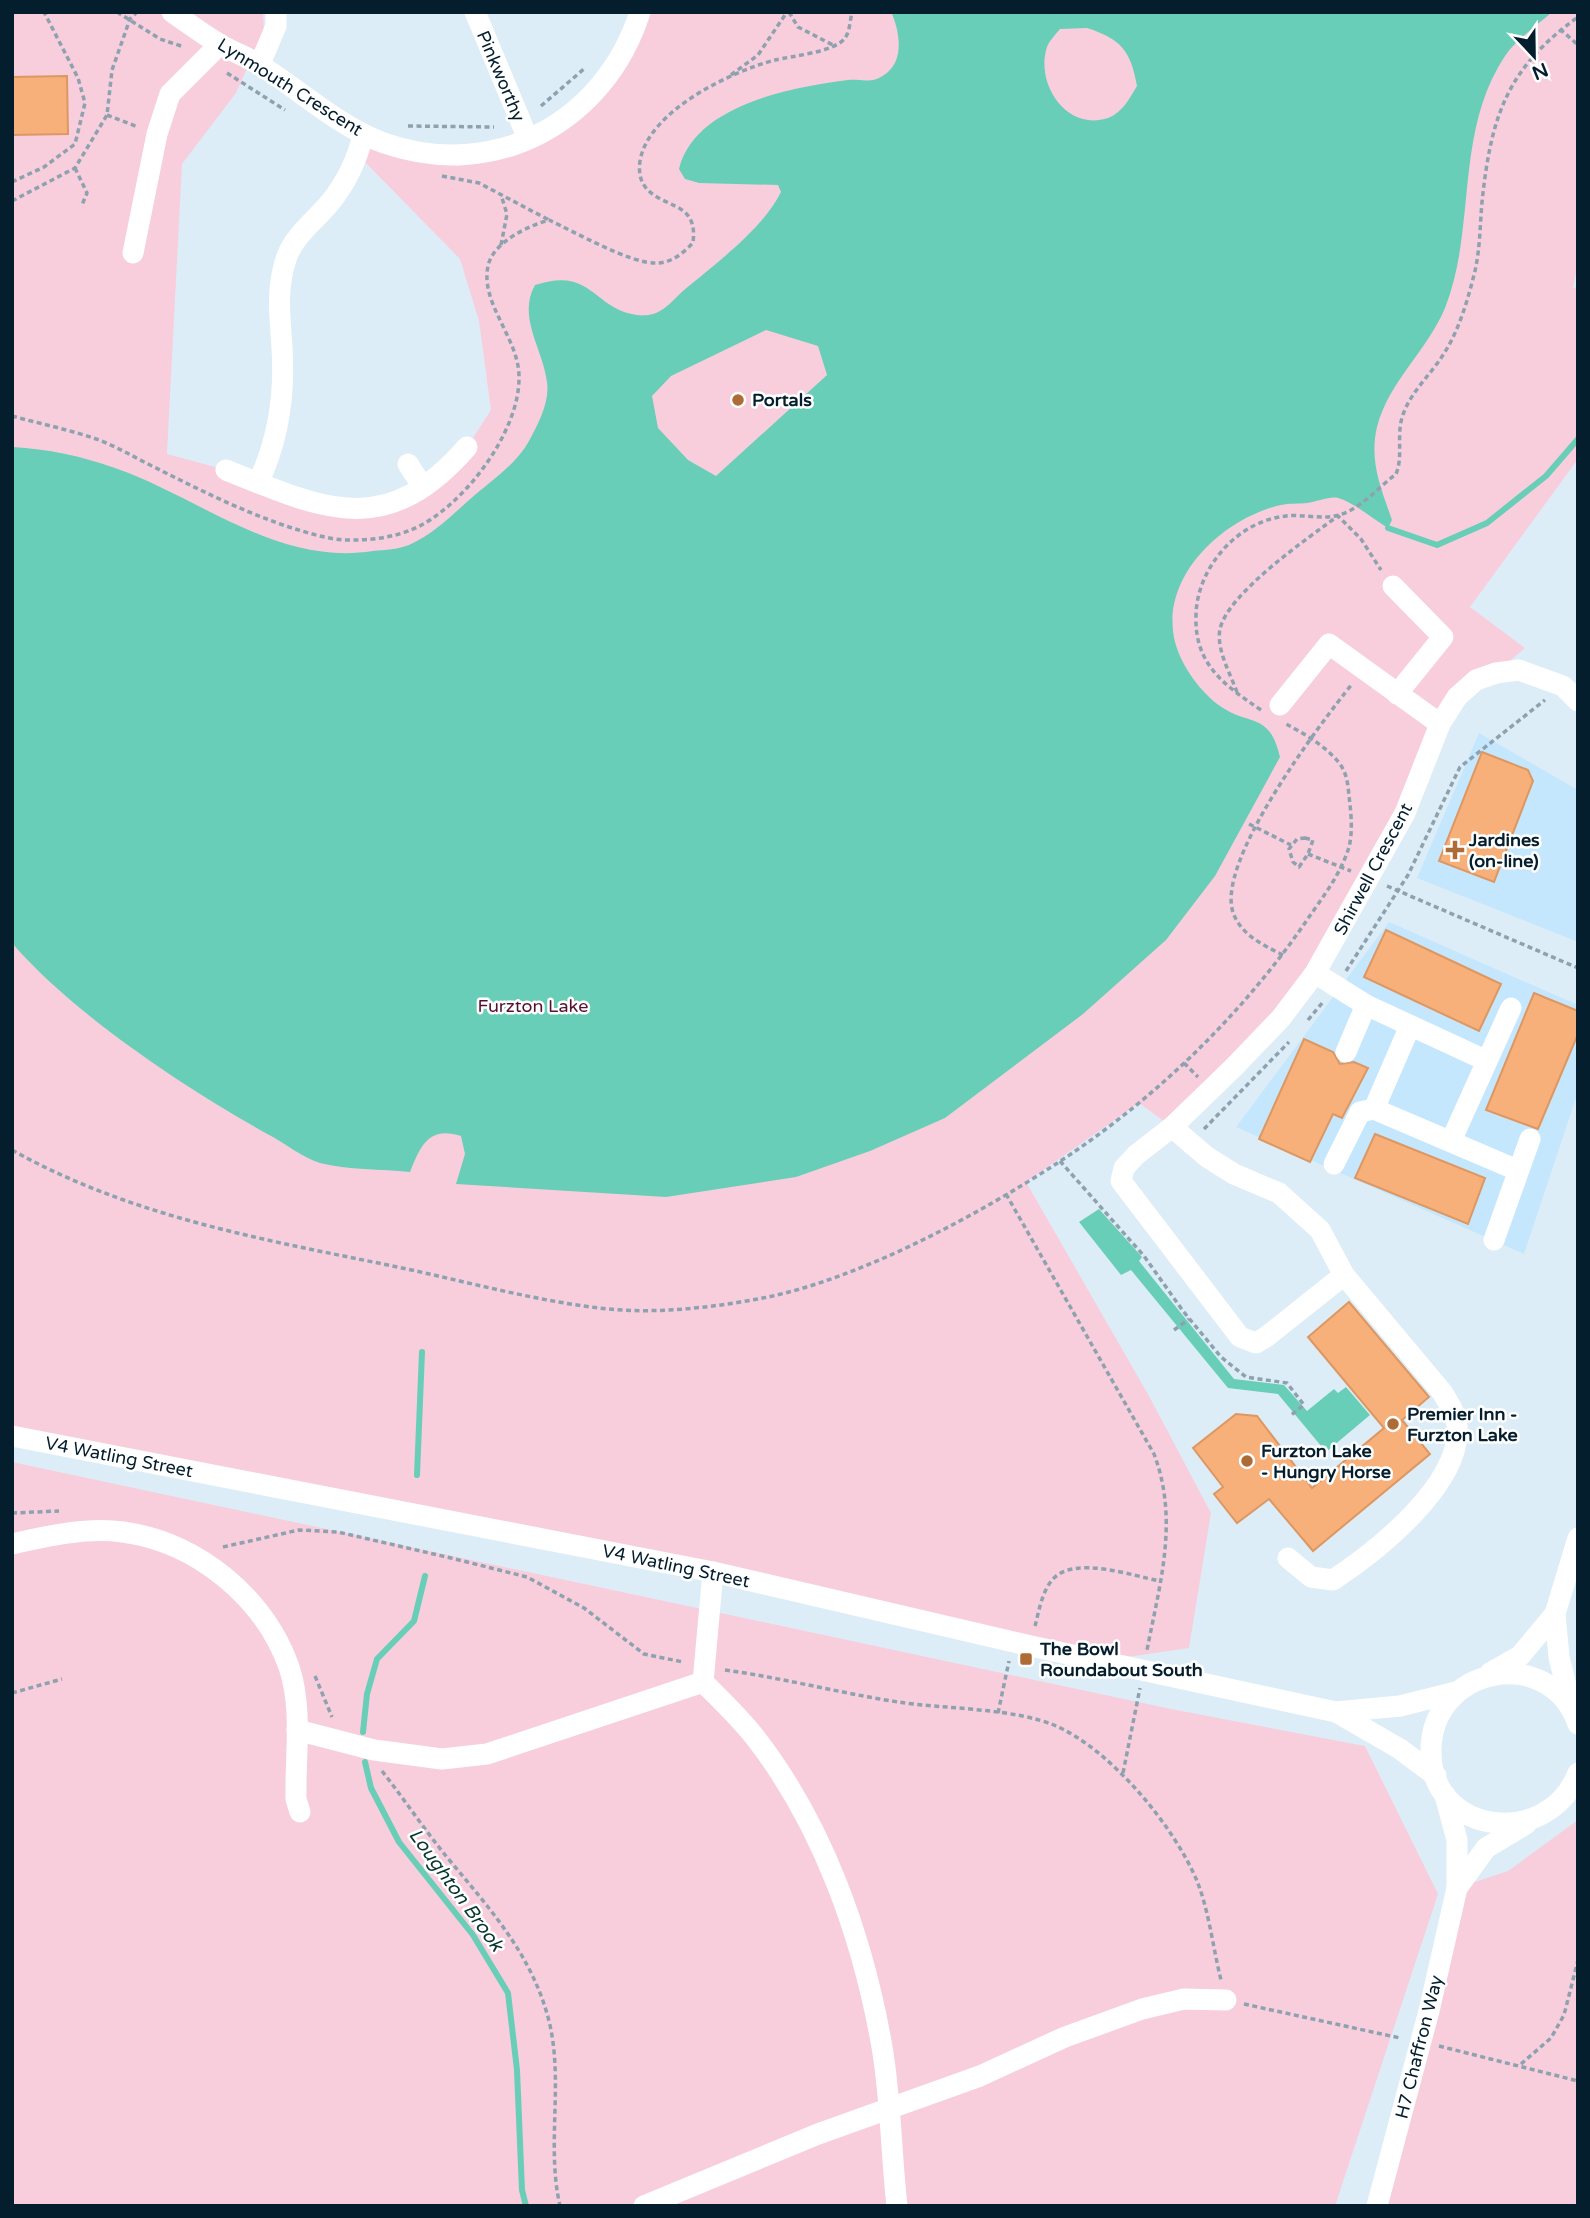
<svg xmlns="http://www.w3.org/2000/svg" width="1590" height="2218" font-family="'Varela Round',sans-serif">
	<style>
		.built { fill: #c5e7fd }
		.green { fill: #f8cedc }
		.water { fill: #69ceb7; fill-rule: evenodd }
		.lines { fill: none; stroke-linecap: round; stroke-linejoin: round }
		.stream { stroke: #69ceb7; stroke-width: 6 }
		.building { fill: #f7b07a; stroke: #dd9762; stroke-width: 2 }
		.path { stroke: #8ea1ae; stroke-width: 3.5; stroke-dasharray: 5 3.5; stroke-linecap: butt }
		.minor { stroke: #fff; stroke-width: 21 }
		.poi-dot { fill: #ad6b36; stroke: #fff; stroke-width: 2.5 }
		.labels { text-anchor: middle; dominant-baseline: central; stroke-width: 5; stroke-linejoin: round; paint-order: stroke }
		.street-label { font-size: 18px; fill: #041e2e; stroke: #fff }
		.poi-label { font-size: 18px; font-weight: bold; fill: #041e2e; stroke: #fff; text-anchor: start }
		.park-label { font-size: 18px; fill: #551030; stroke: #fff }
		.water-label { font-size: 19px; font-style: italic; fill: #06372e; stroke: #fff }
	</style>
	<rect width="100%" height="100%" fill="#ddedf7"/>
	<g class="built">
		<polygon points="1479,733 1578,790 1578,942 1417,878"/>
		<polygon points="1389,922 1578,1005 1578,1092 1524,1254 1236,1127"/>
	</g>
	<g class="green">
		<polygon points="12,12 263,12 264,30 236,93 182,164 167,454 372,509 467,447 491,410 479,321 460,259 363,160 363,134 453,155 578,110 640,12 1578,12 1578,260 1573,289 1578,286 1578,459 1470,607 1525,648 1496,673 1476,680 1315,973 1172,1127 1139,1103 1026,1182 1149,1396 1211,1513 1189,1648 1100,1661 12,1436"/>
		<polygon points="12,1462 1171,1709 1365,1746 1438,1894 1335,2206 12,2206"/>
		<polygon points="1578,1820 1578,2206 1377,2206 1457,1888 1508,1871"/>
	</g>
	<g class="water">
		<path d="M891 12H1552C1537 26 1516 39 1505 56 1454 133 1477 227 1445 308 1427 351 1389 381 1377 427 1369 461 1381 488 1392 520L1388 528C1373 519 1355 503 1338 498 1330 496 1316 502 1307 503 1299 504 1289 503 1281 505 1223 518 1159 577 1175 642 1181 665 1200 692 1220 706 1250 727 1269 711 1280 757L1215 876 1166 940 1083 1014 945 1118 870 1151 796 1177 666 1197 456 1184 465 1154 461 1136C429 1126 421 1145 410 1172 381 1169 348 1170 320 1163 304 1158 287 1145 273 1137 189 1091 74 1015 12 943V447C48 449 81 456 115 468 201 498 277 566 373 551 385 550 399 549 409 545 433 534 449 518 468 501 488 483 516 465 529 441 538 424 550 402 547 382 543 349 517 317 535 285 592 266 593 309 637 315 643 316 653 315 658 312 667 308 675 298 683 291 714 265 763 229 781 192L778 185 699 183 685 179 679 169C694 105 792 87 848 80 861 79 872 84 884 75 905 62 900 31 891 12ZM1087 28C1121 39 1131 51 1137 86 1130 98 1122 113 1108 118 1066 132 1035 83 1047 47 1049 41 1056 34 1060 29ZM766 330 818 346 827 375 716 476 688 460 658 428 652 396 671 376Z"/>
		<polygon points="1099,1209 1142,1257 1139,1261 1234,1379 1284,1385 1307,1411 1334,1389 1338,1393 1346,1387 1370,1415 1326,1452 1278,1394 1228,1388 1131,1270 1121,1275 1079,1222"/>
	</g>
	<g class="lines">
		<g class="stream">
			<polyline points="1388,528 1437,545 1487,523 1546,476 1578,439"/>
			<polyline points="417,1475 422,1352"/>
			<polyline points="363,1732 367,1694 377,1659 414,1621 425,1576"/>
			<polyline points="365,1762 371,1788 399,1842 473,1935 508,1993 517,2070 522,2190 526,2206"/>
		</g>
	</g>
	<g class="building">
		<polygon points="67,76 68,134 12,135 12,77"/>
		<polygon points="1482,752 1528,770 1533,781 1494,882 1439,861"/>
		<polygon points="1386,930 1501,984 1479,1031 1364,977"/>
		<polygon points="1534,993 1578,1011 1578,1034 1538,1129 1486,1110"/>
		<polygon points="1304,1039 1333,1052 1340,1064 1354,1062 1368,1068 1342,1118 1333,1114 1310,1162 1259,1139"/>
		<polygon points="1375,1134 1485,1178 1468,1224 1355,1178"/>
		<polygon points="1349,1302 1429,1397 1402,1420 1430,1454 1313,1551 1269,1499 1237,1523 1214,1494 1223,1487 1193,1448 1236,1414 1257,1416 1312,1488 1384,1428 1308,1337"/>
	</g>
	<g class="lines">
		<g class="path">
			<polyline points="117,12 160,39 184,47"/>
			<polyline points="789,12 798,27 833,45"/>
			<polyline points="1560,29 1578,45"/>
			<polyline points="227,73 285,110"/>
			<polyline points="731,75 758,55 787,12"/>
			<polyline points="541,106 585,68"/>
			<polyline points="107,115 138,127"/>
			<polyline points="408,126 494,127"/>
			<polyline points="75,168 87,193 82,205"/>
			<polyline points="442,176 479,183 549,220"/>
			<polyline points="12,182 44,167 75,144 85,103 78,78 44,12"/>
			<polyline points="12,201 75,168 107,115 112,70 130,19 137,12"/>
			<polyline points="501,245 507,214 501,195"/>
			<path d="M12 416C41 424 71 430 99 440 117 447 134 457 152 466 198 489 243 512 292 528 312 534 333 541 354 540 373 540 393 537 411 530 462 509 520 432 519 377 519 338 480 304 488 266 493 242 528 226 549 220 573 231 631 264 656 263 672 263 683 253 693 243 694 233 694 225 689 217 678 199 634 202 640 161 648 111 732 71 775 60 792 56 835 52 845 38 850 31 850 20 852 12"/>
			<path d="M1237 692C1230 673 1216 649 1220 629 1228 593 1308 538 1338 516L1361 539 1381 570"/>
			<path d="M1261 710C1224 685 1194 664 1196 615 1197 568 1237 521 1286 516 1303 514 1323 520 1339 515 1359 510 1379 487 1396 474 1404 455 1395 433 1404 412 1412 391 1431 374 1443 355 1459 331 1468 299 1475 271 1480 249 1480 225 1482 202 1491 116 1507 68 1578 17"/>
			<polyline points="1249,824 1291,845"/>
			<polygon points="1305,838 1313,840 1308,854 1299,867 1293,862 1289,849 1297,839"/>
			<polyline points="1308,854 1351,871"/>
			<polyline points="1387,886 1578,968"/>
			<path d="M1283 955C1263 945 1243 936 1234 915 1212 865 1321 723 1352 684"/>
			<polyline points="1346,971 1408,875 1460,767 1545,700"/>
			<polyline points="1308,1020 1323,1002"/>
			<polyline points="1184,1063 1198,1077"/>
			<polyline points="1204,1129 1289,1042"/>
			<path d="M12 1150C128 1215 255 1238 383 1264 458 1279 532 1301 608 1309 660 1314 717 1307 768 1297 863 1277 978 1215 1059 1162 1155 1099 1242 1015 1307 920 1322 898 1341 874 1349 847 1353 831 1351 812 1349 796 1348 785 1347 774 1340 764 1327 747 1305 734 1286 724"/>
			<polyline points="1060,1161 1144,1256 1183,1311 1221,1357 1246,1377 1287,1383 1304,1405 1290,1416"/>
			<path d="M1006 1194 1154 1454C1179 1520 1160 1583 1147 1650"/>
			<polyline points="1174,1330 1189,1319"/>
			<polyline points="12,1513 59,1511"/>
			<polyline points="223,1547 299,1530 338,1532 451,1558 527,1577 584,1608 644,1654 683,1662"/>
			<path d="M1035 1626C1039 1611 1042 1591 1053 1579 1075 1555 1133 1576 1160 1581"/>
			<path d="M725 1670C783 1678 840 1693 898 1702 944 1709 1015 1708 1056 1726 1111 1750 1174 1826 1197 1881 1209 1911 1213 1948 1221 1980"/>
			<polyline points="315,1676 332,1717"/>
			<polyline points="12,1693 62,1679"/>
			<polyline points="998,1713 1009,1661"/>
			<path d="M382 1771C404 1799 424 1829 446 1856 489 1908 532 1954 549 2021 564 2082 546 2145 560 2206"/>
			<polyline points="1123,1773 1140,1688"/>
			<polyline points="1244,2004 1400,2038"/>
			<polyline points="1439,2046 1578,2081"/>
			<polyline points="1521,2064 1551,2038 1564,2015 1578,1960"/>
		</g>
		<g class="minor">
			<path d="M172 12C188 23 204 35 221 45 235 53 250 58 263 67 302 92 340 127 384 143 495 182 605 122 640 12"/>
			<polyline points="475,12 528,139"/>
			<polyline points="260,64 276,26 276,12"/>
			<polyline points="133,253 157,134 170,94 220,44"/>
			<polyline points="408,464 423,487"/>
			<path d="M226 470C325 510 386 540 467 447"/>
			<path d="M258 483C278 441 285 394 282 348 280 316 276 290 286 259 293 237 314 221 328 205 345 185 358 159 363 134"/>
			<polyline points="1393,586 1443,637 1397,694"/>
			<polyline points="1280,705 1329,644 1440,724"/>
			<polyline points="1315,973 1366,1005 1485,1060"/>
			<polyline points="1410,1026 1374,1109 1517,1170"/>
			<polyline points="1346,1052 1366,1005"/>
			<path d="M1172 1127 1207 1157 1234 1174 1279 1193 1320 1230 1344 1275 1442 1392C1448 1402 1456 1413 1457 1426 1462 1484 1377 1551 1333 1580L1311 1577 1288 1558"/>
			<polyline points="1451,1141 1511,1008"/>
			<polyline points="1334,1164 1360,1112 1374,1109"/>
			<polyline points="1494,1240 1530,1139"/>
			<polyline points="1344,1275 1266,1337 1256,1343 1240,1337 1121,1181 1124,1168 1136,1155 1172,1127 1234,1067 1281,1018 1315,973 1405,813 1440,724 1457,697 1476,680 1496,673 1519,670 1563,686 1578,701"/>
			<polyline points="12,1436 713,1572 1031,1646 1336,1712 1400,1706 1456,1692"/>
			<path d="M12 1544C47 1536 87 1527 123 1532 197 1542 264 1597 289 1667 303 1709 295 1756 296 1799L300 1812"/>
			<polyline points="1490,1673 1520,1656 1555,1614"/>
			<path d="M703 1682C720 1699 739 1717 754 1736 823 1824 863 1938 882 2047 891 2099 891 2153 897 2206"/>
			<polyline points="1571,1706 1559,1657 1555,1614 1578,1538"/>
			<polyline points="1336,1712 1400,1749 1436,1776"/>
			<path d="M1578 1724C1550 1643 1430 1666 1431 1752 1431 1835 1548 1850 1578 1773"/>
			<polyline points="297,1730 374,1750 442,1759 487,1754 703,1682 713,1572"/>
			<polyline points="1457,1888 1486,1848 1526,1824"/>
			<polyline points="644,2206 818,2134 980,2076 1065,2037 1142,2009 1184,1999 1226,2000"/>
			<polyline points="1377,2206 1429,2011 1457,1888 1457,1840 1445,1795"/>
		</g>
	</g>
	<g class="poi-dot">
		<circle cx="738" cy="400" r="7"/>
		<path d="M1451.5 839.5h7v7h7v7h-7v7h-7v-7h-7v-7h7z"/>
		<circle cx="1393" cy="1424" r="7"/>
		<circle cx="1247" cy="1461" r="7"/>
		<rect x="1019" y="1652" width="14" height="14" rx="3.5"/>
	</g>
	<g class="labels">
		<g class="street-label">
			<text transform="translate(501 76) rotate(67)">Pinkworthy</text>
			<text transform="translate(290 87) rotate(32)">Lynmouth Crescent</text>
			<text transform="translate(1373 869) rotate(-62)">Shirwell Crescent</text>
			<text transform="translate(119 1457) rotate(11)">V4 Watling Street</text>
			<text transform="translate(676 1566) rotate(12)">V4 Watling Street</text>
			<text transform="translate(1419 2047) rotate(-76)">H7 Chaffron Way</text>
		</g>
		<g class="poi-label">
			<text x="752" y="400">Portals</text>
			<text x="1469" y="840">Jardines<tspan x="1469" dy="21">(on-line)</tspan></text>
			<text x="1407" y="1414">Premier Inn -<tspan x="1407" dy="21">Furzton Lake</tspan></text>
			<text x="1261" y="1451">Furzton Lake<tspan x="1261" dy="21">- Hungry Horse</tspan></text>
			<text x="1040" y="1649">The Bowl<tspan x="1040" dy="21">Roundabout South</tspan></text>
		</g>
		<g class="park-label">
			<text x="533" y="1006">Furzton Lake</text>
		</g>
		<g class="water-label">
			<text transform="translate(456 1890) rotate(54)">Loughton Brook</text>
		</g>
	</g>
	<rect width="1590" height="2218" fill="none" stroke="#041e2e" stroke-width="28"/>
	<g transform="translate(1534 56) rotate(158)" stroke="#ffffff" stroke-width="5" paint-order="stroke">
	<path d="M0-5L12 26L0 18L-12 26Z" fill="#041e2e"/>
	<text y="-10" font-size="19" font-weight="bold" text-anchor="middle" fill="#041e2e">N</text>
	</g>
</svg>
